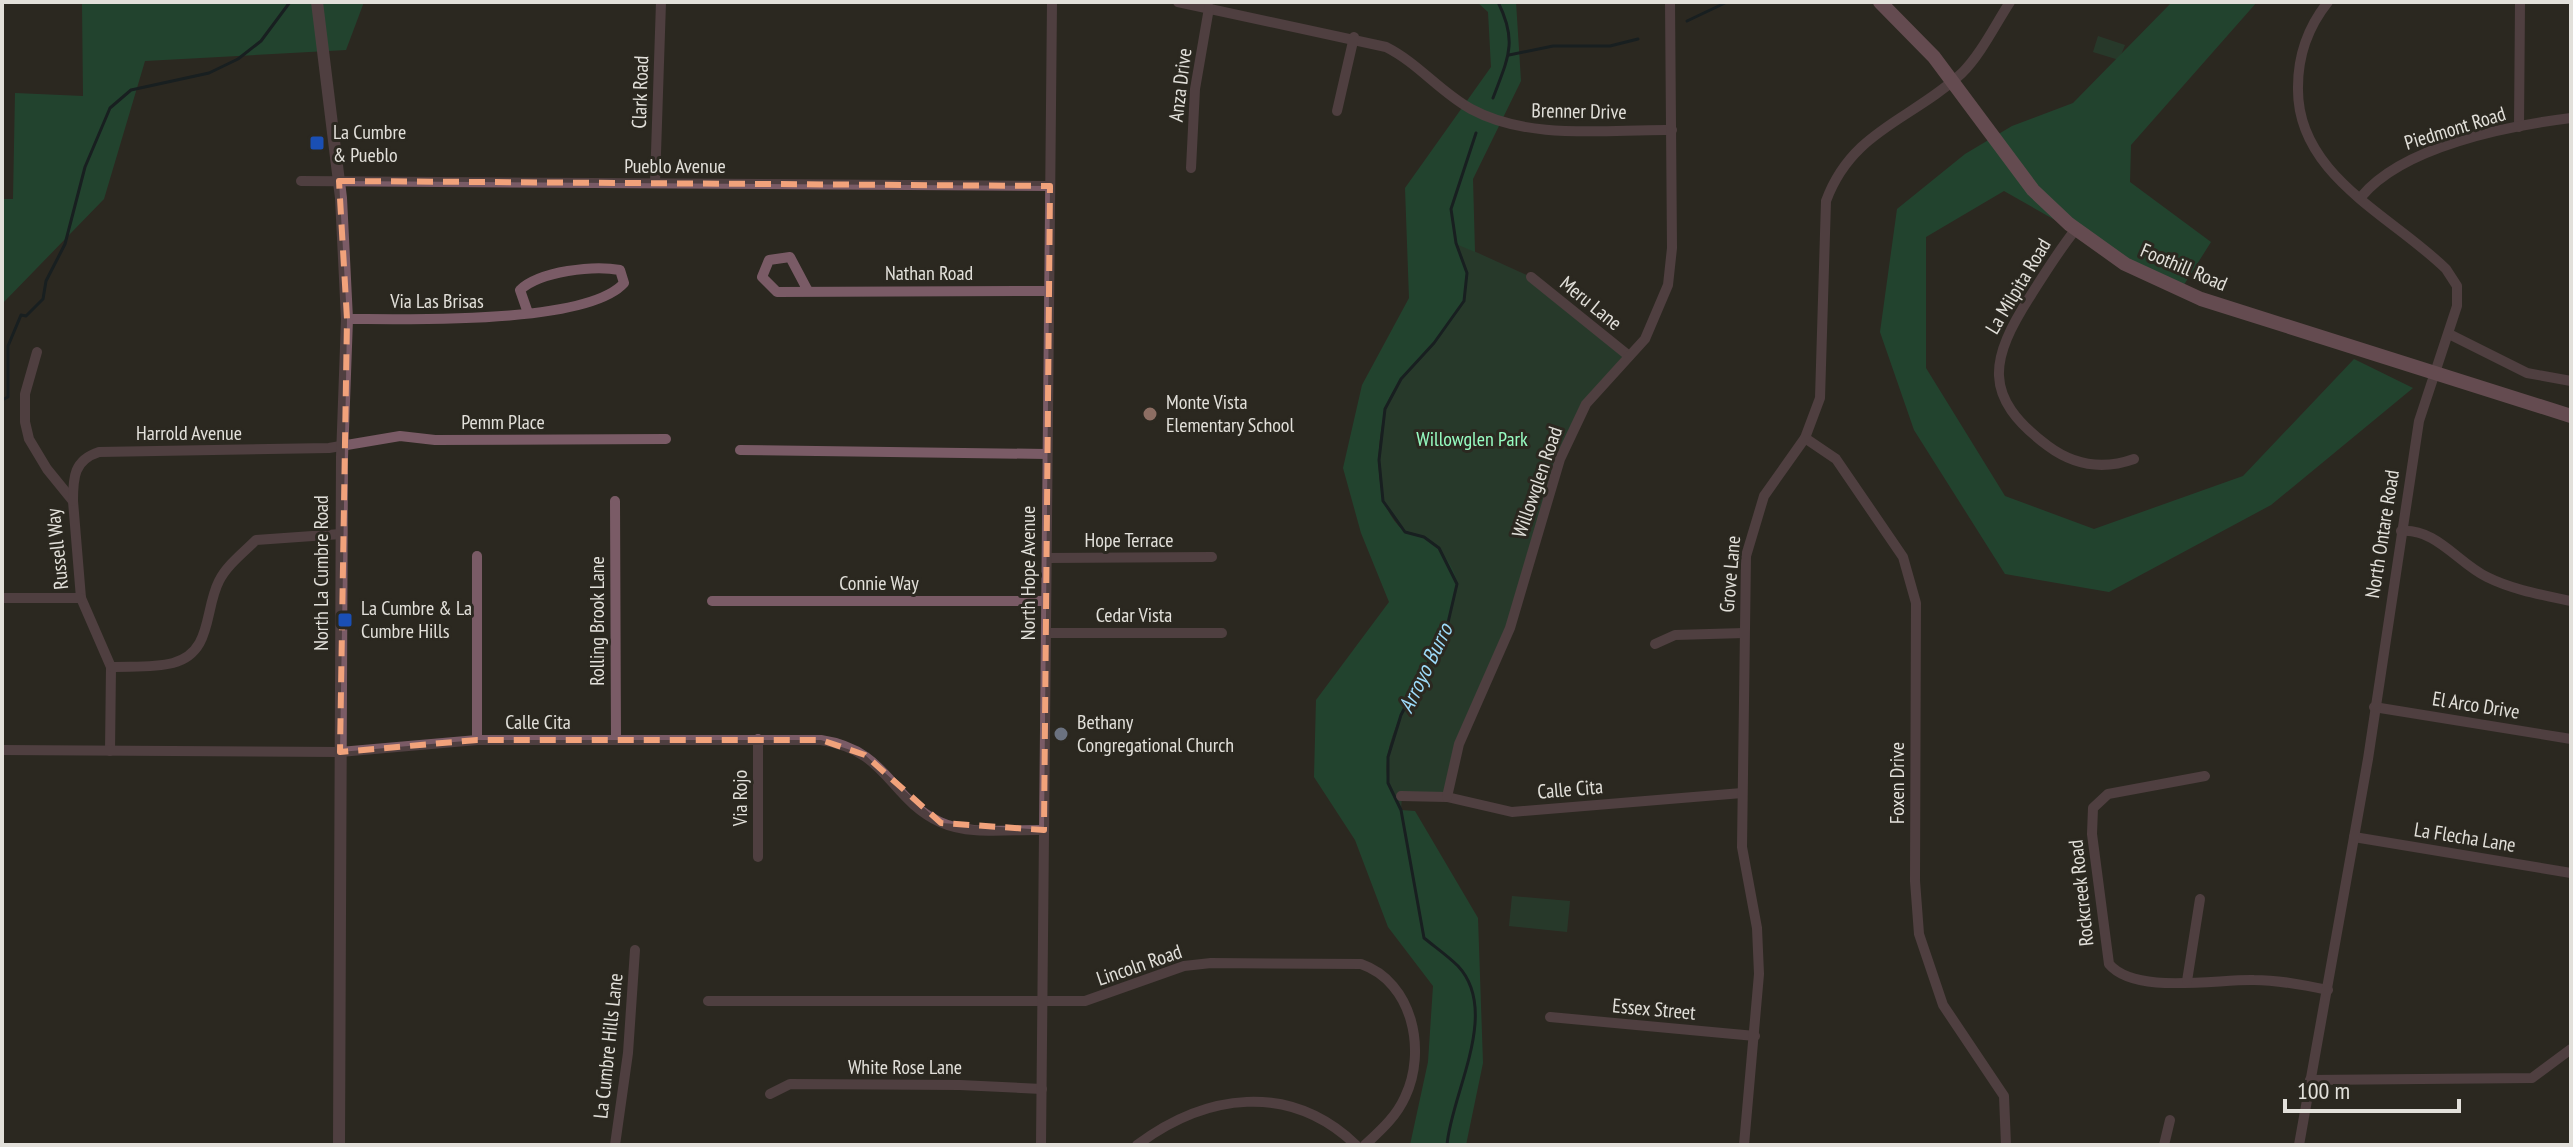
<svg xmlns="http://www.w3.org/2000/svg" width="2573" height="1147" font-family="'PT Sans Narrow',sans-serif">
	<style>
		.green { fill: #234f37 }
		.forest { fill: #17653f }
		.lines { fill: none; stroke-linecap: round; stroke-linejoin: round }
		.stream { stroke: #00141f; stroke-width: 3 }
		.minor { stroke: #7a5b66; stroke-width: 10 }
		.tertiary { stroke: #7a5b66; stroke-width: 12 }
		.secondary { stroke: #a87789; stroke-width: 14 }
		.marked { fill: none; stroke: #f1a27b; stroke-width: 6; stroke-dasharray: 16 10; stroke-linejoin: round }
		.transit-dot { fill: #1a4fb4; stroke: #2b2820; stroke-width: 3 }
		.education-dot { fill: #8d6e63; stroke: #2b2820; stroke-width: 3 }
		.worship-dot { fill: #6b7280; stroke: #2b2820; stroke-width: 3 }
		.labels { text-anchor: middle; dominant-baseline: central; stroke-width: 6; stroke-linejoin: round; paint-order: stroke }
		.street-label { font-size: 20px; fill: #e2e0da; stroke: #2b2820 }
		.poi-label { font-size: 20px; fill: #e2e0da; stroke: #2b2820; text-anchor: start }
		.park-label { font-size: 20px; fill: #97fdc2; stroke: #2b2820 }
		.water-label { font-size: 22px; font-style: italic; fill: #9ddaf9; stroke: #2b2820 }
	</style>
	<rect width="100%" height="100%" fill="#2b2820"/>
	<g class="green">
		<polygon points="2098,36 2125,45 2119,60 2093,52"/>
		<path d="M1456 243 1531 277 1629 356 1573 428 1510 628 1469 719 1447 797 1402 796 1401 810C1397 801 1389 791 1388 782 1379 737 1427 666 1447 627L1424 537 1405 532 1383 501 1379 460 1385 409 1401 379 1434 343Z"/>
		<polygon points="1512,896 1570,901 1567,932 1509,926"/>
	</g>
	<g class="forest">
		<polygon points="82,2 364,2 346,50 145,61 104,199 2,304 2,199 13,199 15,93 83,96"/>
		<path d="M1477 2H1516L1521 81 1473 179 1475 252 1456 244C1459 253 1465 263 1467 273 1474 326 1397 362 1385 411 1376 447 1372 505 1404 531 1408 535 1416 535 1421 537 1437 542 1455 567 1457 583 1458 590 1453 601 1452 607 1440 659 1376 731 1388 782 1390 791 1397 801 1401 810L1415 811 1478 918 1483 1063 1466 1145H1410L1428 1062 1433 986 1388 927 1355 840 1314 777 1316 700 1389 602 1361 533 1343 468 1362 385 1409 298 1405 188 1491 67 1488 12Z"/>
		<polygon points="2172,2 2257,2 2131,145 2130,182 2211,242 2180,291 2004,191 1926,237 1926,368 2005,496 2094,529 2243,476 2354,359 2413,388 2271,505 2109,592 2005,574 1914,430 1880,332 1897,209 1965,154 2012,126 2073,103"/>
	</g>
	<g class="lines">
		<g class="stream">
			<polyline points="1687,21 1727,2"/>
			<polyline points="1509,55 1553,46 1610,46 1638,39"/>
			<path d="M1493 98C1508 58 1518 42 1498 2"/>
			<polyline points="2,400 8,397 8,346 21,315 26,316 43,299 46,281 65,244 85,167 110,108 131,90 209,73 238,59 261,41 290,2"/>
			<path d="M1447 1145C1451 1094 1501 1012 1458 966 1448 956 1435 947 1424 938L1401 810 1388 783V757L1401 715 1447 627 1457 584 1439 548 1424 537 1405 532 1383 501 1379 460 1385 409 1401 379 1434 343 1464 301 1467 273 1456 243 1451 209 1476 133"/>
		</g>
		<g class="minor">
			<path d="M1178 2 1386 47C1418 63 1440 92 1471 109 1530 141 1607 129 1672 130"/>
			<polyline points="1337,111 1354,37"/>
			<polyline points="2519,127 2520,2"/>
			<polyline points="1191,168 1195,89 1209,8"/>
			<polyline points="301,181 1050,186"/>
			<polyline points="655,183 661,2"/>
			<path d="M2361 197C2403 146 2507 126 2571 118"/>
			<path d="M2076 229C2059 250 2045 273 2031 295 1990 359 1981 396 2048 446 2075 466 2103 470 2134 459"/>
			<polyline points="1531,277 1629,356"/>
			<polyline points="808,291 790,257 769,260 762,277 777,292 1049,291"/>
			<path d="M347 319C404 319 587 325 624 283L620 270C594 265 540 271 520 290L528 313"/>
			<polyline points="2449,334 2527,373 2571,381"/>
			<polyline points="37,352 25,394 25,422 29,439 47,469 73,501 81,598 111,667 110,751"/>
			<polyline points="1805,438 1836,459 1903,557 1916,603 1915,881 1919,934 1943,1005 2004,1096 2006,1145"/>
			<polyline points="740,450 1046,454"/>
			<path d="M73 501C73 477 74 460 99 452L329 448 400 436 435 440 666 439"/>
			<polyline points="615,501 616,740"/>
			<path d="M2401 531C2436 528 2458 563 2487 577 2513 590 2543 595 2571 601"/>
			<polyline points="477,556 477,740"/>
			<polyline points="1047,558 1212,557"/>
			<polyline points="2,598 81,598"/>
			<polyline points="712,601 1046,601"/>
			<polyline points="1046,633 1222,633"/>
			<polyline points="1655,644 1675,635 1744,633"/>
			<path d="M111 667C131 666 154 668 173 663 213 652 204 610 219 581 227 565 243 553 256 540L341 534"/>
			<polyline points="2374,707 2571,739"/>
			<polyline points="758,739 758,857"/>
			<path d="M2 750 340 752 477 740H821C888 750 889 798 940 822 970 836 1012 829 1044 830"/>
			<path d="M2205 776 2108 794 2093 808 2092 834 2109 964C2135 995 2216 979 2254 980 2279 980 2304 985 2328 990"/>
			<polyline points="1401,796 1447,797 1512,812 1742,793"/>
			<polyline points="1447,797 1459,744 1510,628 1560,459 1586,404 1645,339 1668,285 1672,248 1670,2"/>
			<polyline points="2354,837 2571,873"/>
			<polyline points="2187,981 2200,899"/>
			<path d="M708 1001H1085L1184 966 1211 963 1361 964C1413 982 1427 1051 1405 1097 1396 1117 1381 1130 1365 1145"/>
			<polyline points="1550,1017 1755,1036"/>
			<polyline points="2310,1080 2532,1078 2571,1049"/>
			<polyline points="770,1094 790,1084 960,1085 1042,1089"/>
			<polyline points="615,1145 628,1053 635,950"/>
			<polyline points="1041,1145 1052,2"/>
			<path d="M1137 1145C1205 1094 1289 1081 1356 1145"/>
			<path d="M1744 1145 1759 974 1757 928 1742 847 1746 556 1764 496 1805 438 1820 398 1826 201C1852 130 1912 120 1962 73 1981 54 1995 25 2010 2"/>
			<polyline points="2164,1145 2170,1120"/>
			<path d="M2299 1145 2368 759 2419 421 2457 306V286L2446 269C2391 215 2296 175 2298 87 2298 55 2308 27 2328 2"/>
		</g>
		<polyline class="tertiary" points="317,2 341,198 347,319 342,457 339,1145"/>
		<polyline class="secondary" points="1880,2 1934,57 2033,190 2069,224 2125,264 2201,299 2571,416"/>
	</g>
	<path d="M0 0H2573V1147H0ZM339 181 1050 186 1044 830 941 823 865 755 821 740H477L340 752 347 319Z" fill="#2b2820" fill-opacity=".55" fill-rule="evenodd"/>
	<path class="marked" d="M339 181 1050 186 1044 830 941 823 865 755 821 740H477L340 752 347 319Z"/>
	<g class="transit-dot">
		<rect x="309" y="135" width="16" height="16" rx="4"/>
		<rect x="337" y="612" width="16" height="16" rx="4"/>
	</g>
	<circle class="education-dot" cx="1150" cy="414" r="8"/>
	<circle class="worship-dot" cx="1061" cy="734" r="8"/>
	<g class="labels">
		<g class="street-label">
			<text transform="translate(1180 85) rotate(-83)">Anza Drive</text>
			<text transform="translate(640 92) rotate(-88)">Clark Road</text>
			<text transform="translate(1579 111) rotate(1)">Brenner Drive</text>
			<text transform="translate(2455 128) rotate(-17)">Piedmont Road</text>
			<text x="675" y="166">Pueblo Avenue</text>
			<text transform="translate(2184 267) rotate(23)">Foothill Road</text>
			<text x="929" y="273">Nathan Road</text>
			<text transform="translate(2018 286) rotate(-59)">La Milpita Road</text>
			<text x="437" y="301">Via Las Brisas</text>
			<text transform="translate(1591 303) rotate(39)">Meru Lane</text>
			<text x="503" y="422">Pemm Place</text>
			<text x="189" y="433">Harrold Avenue</text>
			<text transform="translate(1537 482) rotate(-71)">Willowglen Road</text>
			<text transform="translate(2382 534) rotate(-81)">North Ontare Road</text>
			<text x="1129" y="540">Hope Terrace</text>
			<text transform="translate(57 549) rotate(-96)">Russell Way</text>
			<text transform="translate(321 573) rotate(-90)">North La Cumbre Road</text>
			<text transform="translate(1028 573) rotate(-90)">North Hope Avenue</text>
			<text transform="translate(1730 574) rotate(-85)">Grove Lane</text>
			<text x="879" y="583">Connie Way</text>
			<text x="1134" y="615">Cedar Vista</text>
			<text transform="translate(597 621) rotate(-90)">Rolling Brook Lane</text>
			<text transform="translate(2476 705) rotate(9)">El Arco Drive</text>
			<text x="538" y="722">Calle Cita</text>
			<text transform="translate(1897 783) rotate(-90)">Foxen Drive</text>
			<text transform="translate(1570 789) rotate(-5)">Calle Cita</text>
			<text transform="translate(740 798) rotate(-90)">Via Rojo</text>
			<text transform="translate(2465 837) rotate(9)">La Flecha Lane</text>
			<text transform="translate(2081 893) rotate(-96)">Rockcreek Road</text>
			<text transform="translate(1139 965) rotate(-19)">Lincoln Road</text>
			<text transform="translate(1654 1009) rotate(5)">Essex Street</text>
			<text transform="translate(608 1046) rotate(-84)">La Cumbre Hills Lane</text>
			<text x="905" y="1067">White Rose Lane</text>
		</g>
		<g class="poi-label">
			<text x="333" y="132">La Cumbre<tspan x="333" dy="23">&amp; Pueblo</tspan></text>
			<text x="1166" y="402">Monte Vista<tspan x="1166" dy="23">Elementary School</tspan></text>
			<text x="361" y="608">La Cumbre &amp; La<tspan x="361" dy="23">Cumbre Hills</tspan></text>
			<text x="1077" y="722">Bethany<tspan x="1077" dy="23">Congregational Church</tspan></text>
		</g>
		<g class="park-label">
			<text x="1472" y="439">Willowglen Park</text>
		</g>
		<g class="water-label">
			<text transform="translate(1425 668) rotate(-64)">Arroyo Burro</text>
		</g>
	</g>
	<rect width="2573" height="1147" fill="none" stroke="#e2e0da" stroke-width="8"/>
	<path d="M2285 1099v12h174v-12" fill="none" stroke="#e2e0da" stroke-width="4"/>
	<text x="2297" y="1099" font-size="24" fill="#e2e0da" stroke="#2b2820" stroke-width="6" paint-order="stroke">100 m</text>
</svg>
